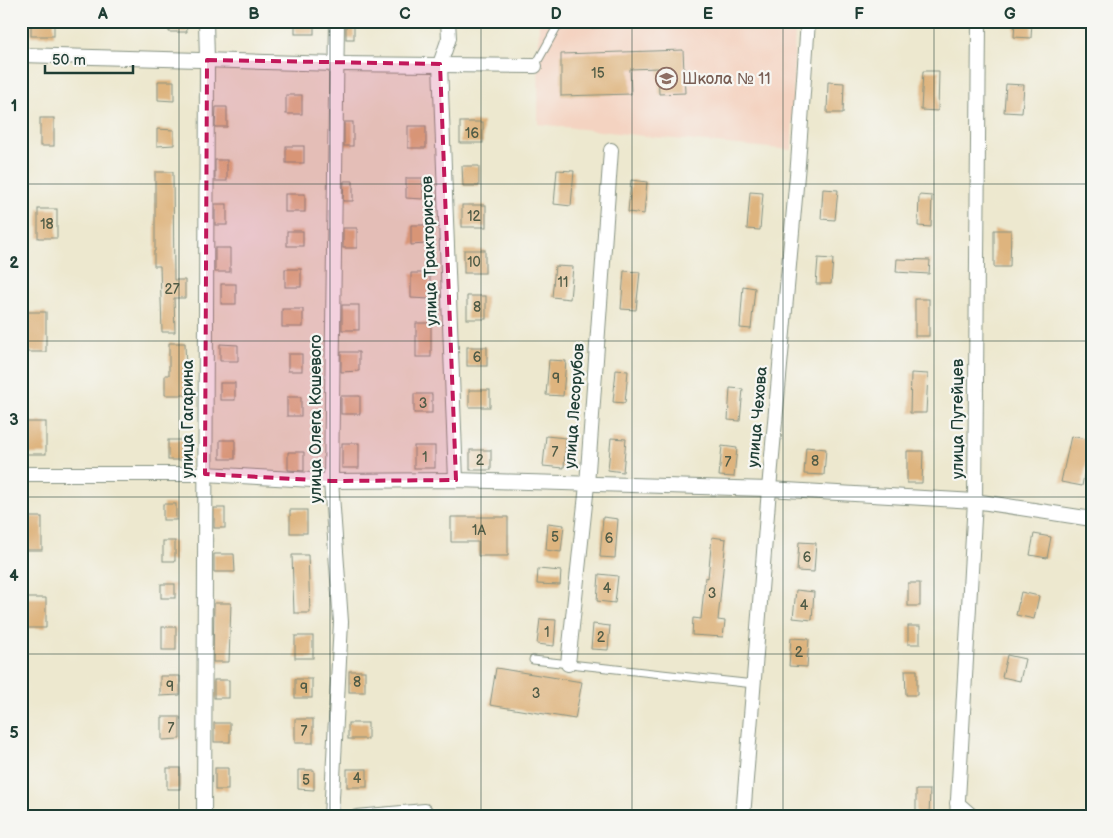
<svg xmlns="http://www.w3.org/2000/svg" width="1113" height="838" font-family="'Balsamiq Sans',sans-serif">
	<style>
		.built { fill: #f4d3c1 }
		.building { fill: #deb47e }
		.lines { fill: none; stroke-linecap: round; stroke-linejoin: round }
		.lane-casing { stroke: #869282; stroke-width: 9 }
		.street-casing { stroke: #869282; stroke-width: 16 }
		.lane { stroke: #fff; stroke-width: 7 }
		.street { stroke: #fff; stroke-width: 14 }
		.marked { fill: #c2185b; fill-opacity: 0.2; stroke: #c2185b; stroke-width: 4; stroke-dasharray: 10 6; stroke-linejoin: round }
		.grid { fill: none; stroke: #1f3d34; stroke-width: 1; stroke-opacity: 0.55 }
		.labels { text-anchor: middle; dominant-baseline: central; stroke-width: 4.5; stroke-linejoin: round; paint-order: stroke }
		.number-label { font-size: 14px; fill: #4f5b46 }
		.education-label { font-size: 16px; fill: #785e54; stroke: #f6f6f2; text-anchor: start }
		.street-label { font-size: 16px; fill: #1f3d34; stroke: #f6f6f2 }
		.neatline { fill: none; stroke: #1f3d34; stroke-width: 2 }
		.grid-label { font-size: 16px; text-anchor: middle; font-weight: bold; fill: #1f3d34 }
	</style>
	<rect width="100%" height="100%" fill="#f6f6f2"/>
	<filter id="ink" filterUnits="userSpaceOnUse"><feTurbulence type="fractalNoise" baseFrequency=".02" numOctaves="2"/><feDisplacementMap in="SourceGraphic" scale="10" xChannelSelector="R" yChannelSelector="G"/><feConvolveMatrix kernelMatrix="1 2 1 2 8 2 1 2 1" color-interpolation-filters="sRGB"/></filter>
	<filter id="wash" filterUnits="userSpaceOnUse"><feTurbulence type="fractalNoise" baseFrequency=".0096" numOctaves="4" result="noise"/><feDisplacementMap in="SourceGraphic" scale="20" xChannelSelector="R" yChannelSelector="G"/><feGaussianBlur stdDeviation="1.12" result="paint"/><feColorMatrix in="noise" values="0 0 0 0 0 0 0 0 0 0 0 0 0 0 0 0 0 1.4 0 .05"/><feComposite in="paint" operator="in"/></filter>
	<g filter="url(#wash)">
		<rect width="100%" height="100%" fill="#ede8cf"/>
		<polygon class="built" points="539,21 795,21 792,150 653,137 538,124"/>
		<g id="blocks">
			<g class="building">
				<rect x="31" y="21" width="23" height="15"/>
				<polygon points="169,21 186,21 187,32 169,32"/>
				<rect x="295" y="21" width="19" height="13"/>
				<rect x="346" y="21" width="8" height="18"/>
				<polygon points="1015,21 1032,21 1031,38 1014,37"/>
				<polygon points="683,50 685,93 659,94 658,68 630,69 631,94 561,96 561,54"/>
				<polygon points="923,71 939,71 938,111 921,110"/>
				<polygon points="158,81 174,81 174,101 158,100"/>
				<polygon points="828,82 844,83 843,113 827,113"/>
				<polygon points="1006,84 1024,85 1022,113 1004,112"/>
				<rect x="286" y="95" width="16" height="19"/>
				<polygon points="216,107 227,107 227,127 215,127"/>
				<rect x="40" y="118" width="14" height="28"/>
				<rect x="344" y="122" width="9" height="24"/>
				<rect x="460" y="122" width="23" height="21"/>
				<rect x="408" y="126" width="18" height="22"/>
				<polygon points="157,129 174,130 174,145 157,146"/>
				<rect x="286" y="146" width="18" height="17"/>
				<rect x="215" y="160" width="12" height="21"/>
				<polygon points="462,166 479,166 479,186 463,186"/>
				<polygon points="557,170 574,171 571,206 554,204"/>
				<polygon points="155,172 173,172 174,280 185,280 185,298 174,298 175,332 162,332 160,266 154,266 154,251 155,251"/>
				<polygon points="406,178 423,178 423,199 406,198"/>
				<polygon points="631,180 647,182 644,214 628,212"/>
				<polygon points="344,181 353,181 353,201 343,201"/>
				<polygon points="823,189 838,190 835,220 821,219"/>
				<polygon points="750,192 763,193 760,230 747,229"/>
				<rect x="285" y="194" width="20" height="18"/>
				<polygon points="919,195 932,196 931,227 918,226"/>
				<rect x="215" y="204" width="12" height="21"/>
				<rect x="462" y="205" width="24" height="22"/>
				<rect x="38" y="209" width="19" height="29"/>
				<polygon points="411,225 426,225 426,244 411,245"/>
				<rect x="343" y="228" width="14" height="20"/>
				<polygon points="994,230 1011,230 1010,267 994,267"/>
				<rect x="287" y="231" width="16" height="15"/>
				<rect x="215" y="248" width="15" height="24"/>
				<rect x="464" y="250" width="21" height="23"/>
				<polygon points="818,258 833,259 831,284 816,284"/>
				<polygon points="897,259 930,260 929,274 896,272"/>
				<polygon points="555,266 573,267 570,299 552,297"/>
				<rect x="285" y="269" width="16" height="18"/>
				<polygon points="624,271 640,272 636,310 621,309"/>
				<polygon points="411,273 430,273 430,299 411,298"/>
				<rect x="221" y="284" width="15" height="20"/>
				<polygon points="743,286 755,288 751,329 740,328"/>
				<rect x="467" y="296" width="19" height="23"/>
				<rect x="915" y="299" width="14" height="37"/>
				<rect x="342" y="305" width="17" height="25"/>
				<rect x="282" y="309" width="21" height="18"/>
				<rect x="26" y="312" width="20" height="40"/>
				<rect x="416" y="323" width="15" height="34"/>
				<polygon points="169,343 185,343 187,395 165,395 165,375 169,375"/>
				<polygon points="220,344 238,345 238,361 220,361"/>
				<rect x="467" y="347" width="20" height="19"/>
				<polygon points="341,352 359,352 359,371 341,372"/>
				<rect x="288" y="354" width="14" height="17"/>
				<polygon points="549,360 566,361 563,396 546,395"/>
				<polygon points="616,370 628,371 625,403 613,402"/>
				<polygon points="911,373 928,374 926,413 910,413"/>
				<rect x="220" y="383" width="15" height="17"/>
				<polygon points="730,388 743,389 740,421 728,420"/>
				<rect x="469" y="390" width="21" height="17"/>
				<rect x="414" y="394" width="18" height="19"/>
				<rect x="341" y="396" width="19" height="18"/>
				<rect x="287" y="397" width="14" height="19"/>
				<rect x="22" y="422" width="24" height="32"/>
				<polygon points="546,436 566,438 564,468 543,466"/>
				<polygon points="1071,436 1091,440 1082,486 1061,482"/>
				<polygon points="611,438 626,439 623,472 608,470"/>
				<rect x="168" y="440" width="22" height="20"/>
				<rect x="220" y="440" width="15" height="19"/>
				<rect x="342" y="443" width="17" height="25"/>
				<rect x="414" y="446" width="21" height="22"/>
				<polygon points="722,446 737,448 734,477 719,476"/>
				<polygon points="806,447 826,449 824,475 804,474"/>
				<rect x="470" y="450" width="21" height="20"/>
				<polygon points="907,451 923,451 922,483 907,483"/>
				<polygon points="288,452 304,452 304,471 288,470"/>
				<rect x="163" y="504" width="13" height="16"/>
				<rect x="214" y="508" width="11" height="20"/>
				<rect x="290" y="510" width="17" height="23"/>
				<rect x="23" y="517" width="19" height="33"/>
				<polygon points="451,517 508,517 508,556 478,556 478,542 451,542"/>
				<polygon points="603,517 618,519 615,558 600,557"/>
				<polygon points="548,523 564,525 561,552 546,550"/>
				<polygon points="1034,534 1051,537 1047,558 1030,555"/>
				<polygon points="712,537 726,539 718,620 725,621 723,637 692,635 693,618 701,619 705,577 708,578"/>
				<rect x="163" y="541" width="12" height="20"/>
				<polygon points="799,542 816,543 814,572 797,571"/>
				<polygon points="214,554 234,554 235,572 214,572"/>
				<polygon points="292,555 308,555 310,613 294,613"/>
				<polygon points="538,569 561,571 560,585 537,584"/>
				<polygon points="599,574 618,576 615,603 597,601"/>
				<rect x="908" y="583" width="12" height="23"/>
				<rect x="161" y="584" width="14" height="14"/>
				<polygon points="796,590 814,592 812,620 793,618"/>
				<polygon points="1021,592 1039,596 1034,619 1016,615"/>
				<polygon points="21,598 46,598 46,628 22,628"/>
				<polygon points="214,603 231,603 229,662 213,662"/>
				<polygon points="540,619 556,620 554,646 537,644"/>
				<polygon points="593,624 610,626 608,650 591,649"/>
				<rect x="908" y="626" width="12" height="18"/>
				<rect x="162" y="627" width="14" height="23"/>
				<rect x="295" y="636" width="18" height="22"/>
				<polygon points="791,638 809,639 807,667 789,666"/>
				<polygon points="1007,655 1025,659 1020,681 1002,677"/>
				<polygon points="496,668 582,682 575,719 490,705"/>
				<polygon points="905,670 917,670 917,695 906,695"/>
				<rect x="349" y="671" width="16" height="21"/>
				<polygon points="160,676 180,676 180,695 160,696"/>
				<rect x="295" y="679" width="17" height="19"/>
				<rect x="214" y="680" width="15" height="18"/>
				<polygon points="162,717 180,717 180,739 162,740"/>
				<rect x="295" y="719" width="18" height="24"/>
				<rect x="214" y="723" width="16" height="19"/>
				<rect x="348" y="723" width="20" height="16"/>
				<rect x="167" y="768" width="13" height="21"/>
				<rect x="215" y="768" width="13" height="22"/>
				<rect x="347" y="769" width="20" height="18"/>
				<polygon points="298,770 314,770 314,790 298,789"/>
				<polygon points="916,790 930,790 929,817 916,817"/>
			</g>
		</g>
	</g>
	<g filter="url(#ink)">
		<use href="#blocks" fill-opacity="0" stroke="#869282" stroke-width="1"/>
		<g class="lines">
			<defs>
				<g id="lane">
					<polyline points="535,66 558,25 675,21"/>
					<polyline points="533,660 754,684"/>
				</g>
				<g id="street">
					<polyline points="448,21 449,38 440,64 456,480"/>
					<polyline points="21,55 337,64 535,66"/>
					<polyline points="21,474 205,474 331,481 456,480 769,489 975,501 1092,519"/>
					<polyline points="568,664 587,485 611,150"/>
					<polyline points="957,803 973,817"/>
					<polyline points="204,817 207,60 206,21"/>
					<polyline points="331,817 341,622 331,481 337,21"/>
					<polyline points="357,817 425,811"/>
					<polyline points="743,817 769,489 798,164 808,21"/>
					<polyline points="957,817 975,501 979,21"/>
				</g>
			</defs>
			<use href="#lane" class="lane-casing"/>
			<use href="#street" class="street-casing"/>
			<use href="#lane" class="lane"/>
			<use href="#street" class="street"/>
		</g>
	</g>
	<path class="marked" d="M207 60 440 64 456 480 331 481 205 474Z"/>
	<path class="grid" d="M179 21V817M330 21V817M481 21V817M632 21V817M783 21V817M934 21V817M21 184H1092M21 341H1092M21 497H1092M21 654H1092"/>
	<defs>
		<symbol id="school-ring" viewBox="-11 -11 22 22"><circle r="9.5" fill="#f6f6f2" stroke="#8d6e63" stroke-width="1.5"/><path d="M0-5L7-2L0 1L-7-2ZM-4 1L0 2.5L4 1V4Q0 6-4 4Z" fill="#8d6e63"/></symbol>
	</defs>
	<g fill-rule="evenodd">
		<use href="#school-ring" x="654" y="66" width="25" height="25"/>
	</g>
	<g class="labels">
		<g class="number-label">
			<text x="598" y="73">15</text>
			<text x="472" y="133">16</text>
			<text x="474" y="216">12</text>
			<text x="47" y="224">18</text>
			<text x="474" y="262">10</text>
			<text x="563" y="282">11</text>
			<text x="172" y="289">27</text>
			<text x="477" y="307">8</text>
			<text x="477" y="357">6</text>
			<text x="556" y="378">9</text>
			<text x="423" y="403">3</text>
			<text x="555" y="452">7</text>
			<text x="425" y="457">1</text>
			<text x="480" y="460">2</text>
			<text x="815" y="461">8</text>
			<text x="728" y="462">7</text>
			<text x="479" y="530">1А</text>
			<text x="555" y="537">5</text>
			<text x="609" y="538">6</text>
			<text x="807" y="557">6</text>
			<text x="607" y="588">4</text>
			<text x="712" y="593">3</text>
			<text x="804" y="605">4</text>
			<text x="547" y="632">1</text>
			<text x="601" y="637">2</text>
			<text x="799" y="652">2</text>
			<text x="357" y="682">8</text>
			<text x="170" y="686">9</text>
			<text x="304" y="688">9</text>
			<text x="536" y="693">3</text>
			<text x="171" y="728">7</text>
			<text x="304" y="731">7</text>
			<text x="357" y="778">4</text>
			<text x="306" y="780">5</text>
		</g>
		<g class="education-label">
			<text x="682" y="79">Школа № 11</text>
		</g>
		<g class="street-label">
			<text transform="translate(430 251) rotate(-92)">улица Трактористов</text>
			<text transform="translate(575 406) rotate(-86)">улица Лесорубов</text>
			<text transform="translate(758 417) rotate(-85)">улица Чехова</text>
			<text transform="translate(188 419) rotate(-90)">улица Гагарина</text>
			<text transform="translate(316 419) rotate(-90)">улица Олега Кошевого</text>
			<text transform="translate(958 419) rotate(-90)">улица Путейцев</text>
		</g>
	</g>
	<rect width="1113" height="838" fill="none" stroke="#f6f6f2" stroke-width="55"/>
	<path d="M45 65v8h88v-8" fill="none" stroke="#1f3d34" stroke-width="2.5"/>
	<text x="52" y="65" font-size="15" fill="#1f3d34" stroke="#f6f6f2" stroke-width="4" paint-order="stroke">50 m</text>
	<rect x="28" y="28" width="1058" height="782" class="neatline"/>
	<g class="grid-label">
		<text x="103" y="19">A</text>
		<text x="254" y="19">B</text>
		<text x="405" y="19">C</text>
		<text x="556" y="19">D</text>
		<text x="708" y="19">E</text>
		<text x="859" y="19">F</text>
		<text x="1010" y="19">G</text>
		<text x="14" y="111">1</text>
		<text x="14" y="268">2</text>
		<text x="14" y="425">3</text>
		<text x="14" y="581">4</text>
		<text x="14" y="738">5</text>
	</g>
</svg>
